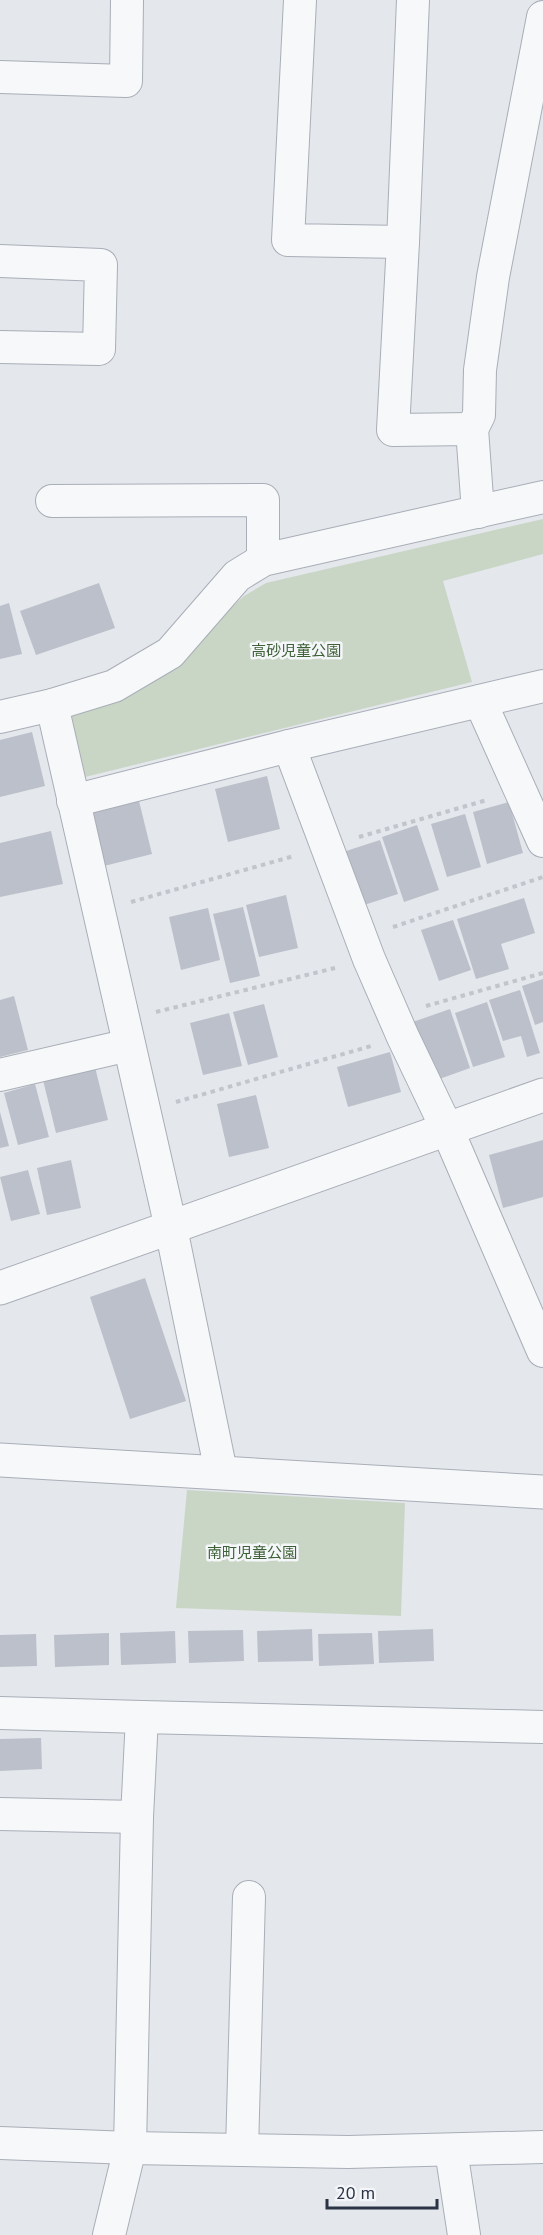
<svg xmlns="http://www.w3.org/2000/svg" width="543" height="2235" font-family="'PT Sans','Noto Sans JP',sans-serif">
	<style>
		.green { fill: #c9d6c5 }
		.building { fill: #bbc0ca }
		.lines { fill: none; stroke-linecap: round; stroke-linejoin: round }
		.minor-casing { stroke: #a9aeb7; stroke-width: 34 }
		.tertiary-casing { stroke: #a9aeb7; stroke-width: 35 }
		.path { stroke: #c2c5cb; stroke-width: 4; stroke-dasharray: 4.5 4.5; stroke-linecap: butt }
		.minor { stroke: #f7f8fa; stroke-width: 32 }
		.tertiary { stroke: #f7f8fa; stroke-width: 33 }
		.labels { text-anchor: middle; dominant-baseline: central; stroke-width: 5; stroke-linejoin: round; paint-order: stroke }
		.park-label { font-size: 15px; fill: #3f6138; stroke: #f4f6f9 }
	</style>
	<rect width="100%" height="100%" fill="#e4e7ec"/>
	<g class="green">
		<polygon points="543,519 543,554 443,581 472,682 81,778 61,715 157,675 244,596 266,583"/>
		<polygon points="187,1490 405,1503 401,1616 176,1608"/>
	</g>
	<g class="building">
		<polygon points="99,583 115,628 36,655 20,611"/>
		<polygon points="9,603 22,654 0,659 0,606"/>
		<polygon points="32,732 45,786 0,797 0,740"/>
		<polygon points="267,776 280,829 228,842 215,789"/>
		<polygon points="139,801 152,854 100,867 87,814"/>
		<polygon points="509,802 523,853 487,864 473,812"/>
		<polygon points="465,814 481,867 447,877 431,824"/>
		<polygon points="417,825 439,890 404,902 382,837"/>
		<polygon points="51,831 63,884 0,897 0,843"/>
		<polygon points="380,840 398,894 361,906 343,852"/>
		<polygon points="286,895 298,948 259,957 246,905"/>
		<polygon points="524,898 535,933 501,944 509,969 476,979 457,919"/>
		<polygon points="243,907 260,976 230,983 213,914"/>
		<polygon points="208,908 220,960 181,970 169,917"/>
		<polygon points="453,920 471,970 439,981 421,930"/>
		<polygon points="543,979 543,1022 535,1025 522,986"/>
		<polygon points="520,990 540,1053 527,1057 521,1036 503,1041 489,1000"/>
		<polygon points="14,996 28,1050 0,1057 0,1000"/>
		<polygon points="487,1002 505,1057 473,1067 455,1013"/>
		<polygon points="264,1004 278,1057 248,1065 233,1012"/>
		<polygon points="450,1009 470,1068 431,1082 410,1023"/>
		<polygon points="229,1013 242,1066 203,1075 190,1023"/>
		<polygon points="390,1052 401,1092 348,1107 337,1067"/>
		<polygon points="95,1067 108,1120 56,1133 43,1080"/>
		<polygon points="35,1084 49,1137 18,1145 4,1093"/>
		<polygon points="256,1095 269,1148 229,1157 217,1104"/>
		<polygon points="0,1112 9,1146 0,1148"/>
		<polygon points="543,1140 543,1197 503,1208 489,1155"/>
		<polygon points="71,1160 81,1208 47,1215 37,1168"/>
		<polygon points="28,1170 40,1214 11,1221 0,1177"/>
		<polygon points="145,1278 186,1401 130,1419 90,1297"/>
		<polygon points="312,1629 313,1661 258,1662 257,1631"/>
		<polygon points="433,1629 434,1661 379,1663 378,1631"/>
		<polygon points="243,1630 244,1661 189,1663 188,1631"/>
		<polygon points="175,1631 176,1663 121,1665 120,1633"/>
		<polygon points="109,1633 109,1665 55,1667 54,1635"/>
		<polygon points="372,1633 374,1664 319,1666 318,1634"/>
		<polygon points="36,1634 37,1666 0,1667 0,1635"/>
		<polygon points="41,1738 42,1769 0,1771 0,1739"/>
	</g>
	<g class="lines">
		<defs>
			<g id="minor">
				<polyline points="300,0 288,240 403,242"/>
				<polyline points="413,0 403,242 393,430 472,429 478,512"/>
				<polyline points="0,77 126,81 127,0"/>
				<polyline points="0,261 101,265 99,349 0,347"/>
				<polyline points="472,429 479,415 480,370 493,277 543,17"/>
				<polyline points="52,501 263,500 263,560"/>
				<polyline points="480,701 543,841"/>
				<polyline points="52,705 171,1228 221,1472"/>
				<polyline points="0,717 52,705 114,686 170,653 237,576 263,560 543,497"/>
				<polyline points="289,746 369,959 403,1037 447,1129 543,1351"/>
				<polyline points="73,801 289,746 543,686"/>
				<polyline points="0,1075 129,1045"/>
				<polyline points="0,1713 142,1717"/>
				<polyline points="0,1814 137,1817"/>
				<polyline points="0,2143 130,2148 348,2152 543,2147"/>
				<polyline points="242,2150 249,1897"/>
				<polyline points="451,2150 464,2235"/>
				<polyline points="109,2235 130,2148 137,1817 142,1717 543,1727"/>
			</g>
			<g id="tertiary">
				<polyline points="0,1288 543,1095"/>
				<polyline points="0,1460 543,1492"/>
			</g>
		</defs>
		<use href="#minor" class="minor-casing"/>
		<use href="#tertiary" class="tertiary-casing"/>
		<g class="path">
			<polyline points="359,837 487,800"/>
			<polyline points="131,902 294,856"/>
			<polyline points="393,927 543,877"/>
			<polyline points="426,1006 543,973"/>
			<polyline points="156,1012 335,968"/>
			<polyline points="176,1102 371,1046"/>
		</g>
		<use href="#minor" class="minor"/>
		<use href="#tertiary" class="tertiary"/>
	</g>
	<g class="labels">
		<g class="park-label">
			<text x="296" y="650">高砂児童公園</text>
			<text x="252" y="1552">南町児童公園</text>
		</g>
	</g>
	<path d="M327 2199v9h110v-9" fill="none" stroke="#2b3445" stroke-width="3"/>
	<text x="336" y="2199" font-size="18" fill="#2b3445" stroke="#f4f6f9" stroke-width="4.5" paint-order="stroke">20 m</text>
</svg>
